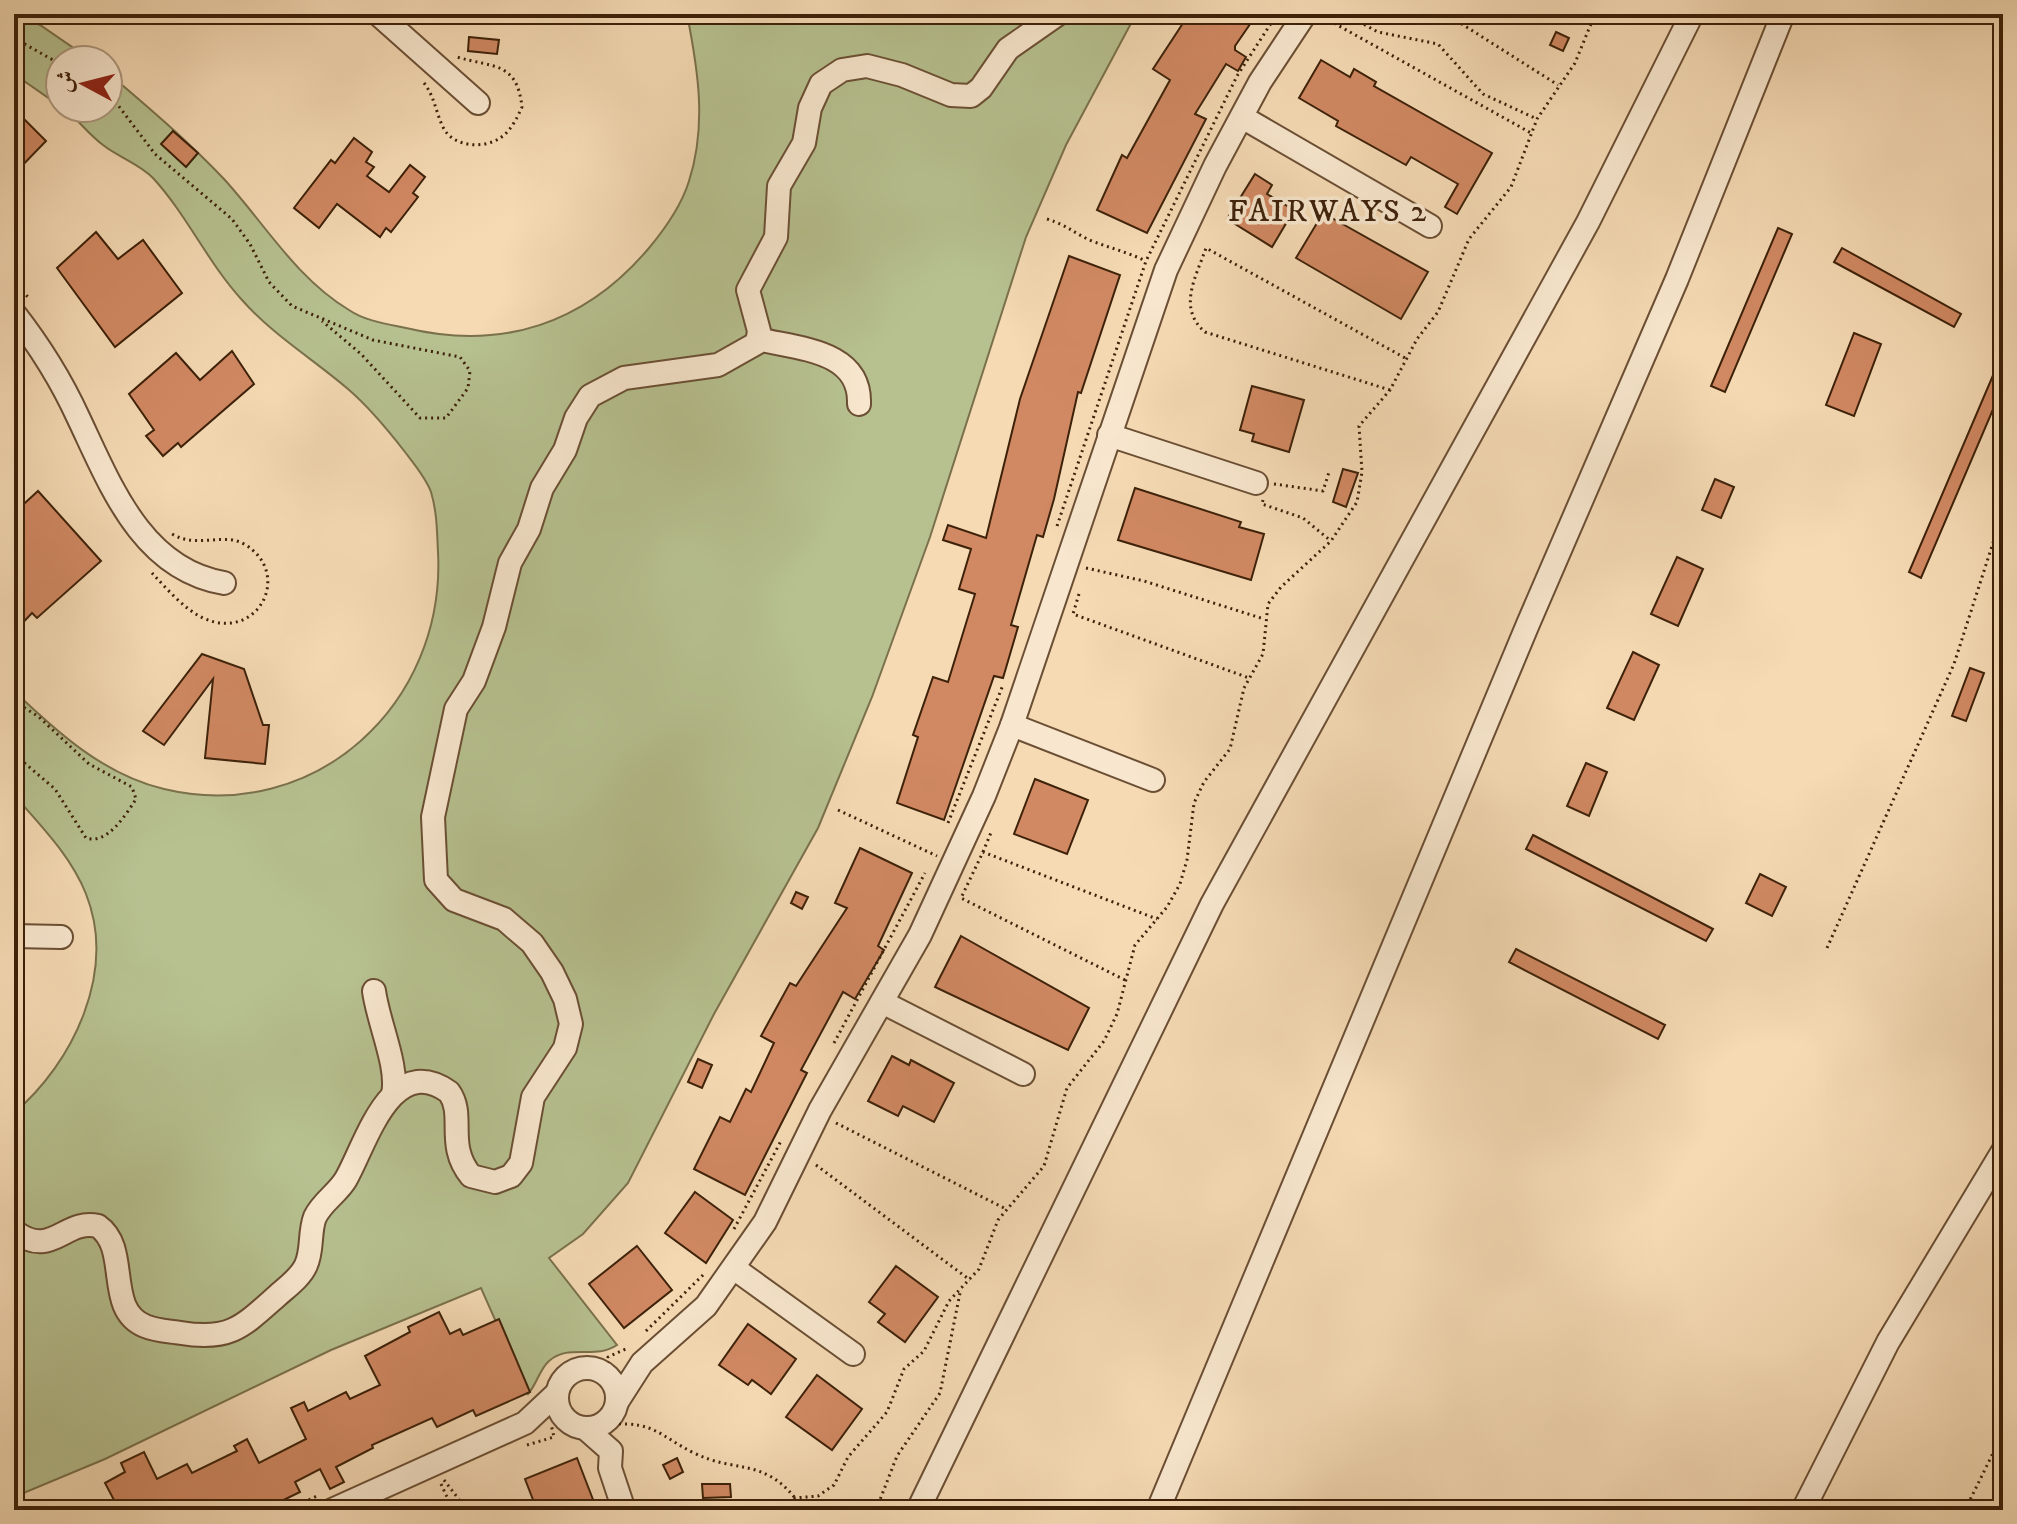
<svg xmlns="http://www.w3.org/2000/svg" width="2017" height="1524" font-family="'IM FELL DW Pica',Amiri,serif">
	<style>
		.green { fill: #b7c190; stroke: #7a714c; stroke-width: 2 }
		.building { fill: #d18963; stroke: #3d2109; stroke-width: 2 }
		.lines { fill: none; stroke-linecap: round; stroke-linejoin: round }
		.minor-casing { stroke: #6b4f34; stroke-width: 26 }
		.path { stroke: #3d2109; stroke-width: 3; stroke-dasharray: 2 4; stroke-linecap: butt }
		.minor { stroke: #f8e7ce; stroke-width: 22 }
		.labels { text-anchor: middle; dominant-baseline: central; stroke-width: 7; stroke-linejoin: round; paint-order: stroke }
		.neighbourhood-label { font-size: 32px; letter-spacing: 2px; fill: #3d2109; stroke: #f8e7ce }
	</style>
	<rect width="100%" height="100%" fill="#f5dab4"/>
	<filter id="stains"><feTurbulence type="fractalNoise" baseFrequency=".0025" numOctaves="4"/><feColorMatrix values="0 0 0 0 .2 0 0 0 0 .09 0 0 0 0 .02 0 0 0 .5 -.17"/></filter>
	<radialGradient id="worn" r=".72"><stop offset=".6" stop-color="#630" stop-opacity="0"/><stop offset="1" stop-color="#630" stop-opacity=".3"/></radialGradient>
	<g class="green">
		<polygon points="14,14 40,25 91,60 60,60 60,106 14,74"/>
		<path d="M687 14H1136L1066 145 1026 237 930 537 872 697 818 828 714 1014 628 1183 583 1234 549 1258 617 1345C595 1360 569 1343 549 1361 539 1370 537 1384 528 1394L481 1288 331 1350 105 1459 14 1497V1113C73 1063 117 972 86 894 71 856 41 826 14 795V691C57 732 104 775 164 789 315 825 446 704 438 552 437 532 437 512 431 492 426 478 414 464 405 452 388 430 370 408 348 389 313 359 273 335 242 300 208 263 187 215 153 178 140 164 118 157 103 145 88 134 78 119 63 108H108V73C148 107 188 141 224 179 265 224 296 278 349 310 365 321 387 324 406 328 502 351 585 324 649 248 664 230 682 204 689 181 707 125 698 70 687 14Z"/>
	</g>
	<g class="building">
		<polygon points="1189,14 1257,14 1235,46 1235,50 1246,57 1238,71 1226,64 1195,114 1206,119 1147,233 1097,210 1122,155 1127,158 1170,80 1153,69"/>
		<polygon points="1556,32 1569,38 1563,51 1550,45"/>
		<polygon points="469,37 499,40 497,54 468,51"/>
		<polygon points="1321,60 1350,77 1354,69 1376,82 1374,86 1492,153 1457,214 1445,207 1458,184 1411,157 1406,165 1336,126 1338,121 1299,98"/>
		<polygon points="14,109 46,141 14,174"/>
		<polygon points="173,131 198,153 186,167 161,144"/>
		<polygon points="354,138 372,152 366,162 374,167 367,176 389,192 410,165 425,177 413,193 418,197 391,232 386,228 380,237 337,204 319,228 294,208 331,160 335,163"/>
		<polygon points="1255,174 1272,185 1267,194 1294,210 1272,247 1227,219"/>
		<polygon points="1323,213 1428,272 1401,319 1296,258"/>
		<polygon points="1778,228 1792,234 1725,392 1711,386"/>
		<polygon points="96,232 118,259 143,240 182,293 115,347 57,268"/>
		<polygon points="1842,248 1961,314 1954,327 1834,262"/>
		<polygon points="1069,256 1120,275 1081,393 1078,392 1054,499 1043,537 1037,535 1011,625 1018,627 1003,678 994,676 944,820 897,803 918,737 913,735 933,677 948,682 975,594 959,589 971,549 943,540 948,525 986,538 1020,399"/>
		<polygon points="1854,333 1881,344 1854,416 1826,405"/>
		<polygon points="232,351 254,384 181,447 178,443 163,456 146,436 154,430 129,394 176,353 200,380"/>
		<polygon points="2003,352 2003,386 1921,578 1909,572"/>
		<polygon points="1252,386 1304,400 1289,452 1252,441 1254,434 1240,430"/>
		<polygon points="1343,469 1358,473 1346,507 1333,502"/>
		<polygon points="1715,479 1734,487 1721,518 1702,510"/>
		<polygon points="1135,488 1241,522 1239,527 1264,534 1251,580 1118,540"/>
		<polygon points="38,491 101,561 37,618 32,613 14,632 14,513"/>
		<polygon points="1677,557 1703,569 1678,626 1651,614"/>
		<polygon points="1633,652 1659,665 1634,720 1607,708"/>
		<polygon points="202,654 244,669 263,725 269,725 265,764 205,758 213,679 164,745 143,731"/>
		<polygon points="1970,668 1984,673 1966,721 1952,716"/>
		<polygon points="1586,763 1607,772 1589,816 1567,806"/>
		<polygon points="1035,779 1088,800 1067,854 1014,834"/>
		<polygon points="1533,835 1713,929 1706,941 1526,849"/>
		<polygon points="860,848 912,873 878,946 884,950 855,999 843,992 801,1070 807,1073 745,1195 694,1169 720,1117 730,1122 746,1089 751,1092 774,1043 761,1036 790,983 796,986 847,908 835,903"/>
		<polygon points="1760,874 1786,887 1772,916 1746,903"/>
		<polygon points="796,892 808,897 802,909 791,903"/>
		<polygon points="961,936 1089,1008 1068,1050 935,987"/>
		<polygon points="1516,949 1665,1025 1658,1039 1509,962"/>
		<polygon points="892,1056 909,1065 911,1060 954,1083 934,1122 903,1106 898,1116 868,1101"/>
		<polygon points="698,1059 712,1065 702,1088 688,1082"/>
		<polygon points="695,1192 733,1220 706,1263 665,1233"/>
		<polygon points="637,1246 672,1290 624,1328 589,1284"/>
		<polygon points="896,1266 938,1297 905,1342 878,1322 885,1314 869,1302"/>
		<polygon points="439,1312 450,1334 460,1329 463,1335 499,1319 530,1392 476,1416 473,1410 437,1427 432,1418 372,1445 373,1448 336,1467 344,1482 330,1489 320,1469 295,1482 300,1492 263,1510 91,1510 114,1500 105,1483 125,1472 121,1463 144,1452 157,1479 187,1464 192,1473 237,1451 234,1446 247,1439 259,1463 306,1439 291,1408 304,1402 308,1411 346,1392 350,1399 380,1385 365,1356 410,1332 408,1327"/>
		<polygon points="748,1324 796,1359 771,1394 752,1380 748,1385 719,1365"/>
		<polygon points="817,1375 862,1409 832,1450 786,1417"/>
		<polygon points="577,1458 597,1510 537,1510 525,1479"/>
		<polygon points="677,1458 683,1472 670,1479 663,1465"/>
		<polygon points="702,1484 730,1484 731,1497 703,1498"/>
	</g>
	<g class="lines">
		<defs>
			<g id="minor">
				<polyline points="378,14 478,103"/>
				<polyline points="1242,117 1430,226"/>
				<path d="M14 313C39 345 61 380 78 417 110 484 141 569 224 583"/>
				<path d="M758 339C798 349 861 350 859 404"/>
				<polyline points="1109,435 1256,483"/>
				<polyline points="1012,725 1153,780"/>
				<polyline points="14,936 61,937"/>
				<path d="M374 991C378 1022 399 1067 393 1094"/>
				<polyline points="882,1002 1023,1074"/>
				<path d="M14 1231C52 1260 64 1218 98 1226 131 1249 104 1309 145 1326 156 1331 169 1331 181 1333 230 1341 242 1327 277 1296 287 1287 301 1277 306 1265 313 1250 309 1232 315 1217 322 1202 338 1193 346 1179 366 1144 391 1051 449 1092 466 1116 445 1144 471 1176L495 1182 511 1176 521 1163 533 1097 565 1048 571 1024 565 999 552 972 532 943 504 919 454 900 436 880 433 817 456 709 474 681 494 627 510 563 529 529 542 488 565 450 576 418 590 396 624 378 718 365 757 343 759 331 748 290 776 237 779 186 804 143 810 108 821 84 842 70 867 66 902 75 951 95 971 96 981 88 1008 49 1058 14"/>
				<polyline points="735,1269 853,1354"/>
				<circle cx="587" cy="1398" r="30"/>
				<polyline points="617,1402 642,1363 706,1306 765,1222 820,1110 920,935 984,796 1012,725 1166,270 1215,166 1260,82 1305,14"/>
				<polyline points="585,1428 611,1451 610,1468 624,1510"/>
				<polyline points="332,1510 525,1423 557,1393"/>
				<polyline points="918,1510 1212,904 1588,222 1692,14"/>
				<polyline points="1158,1510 1528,624 1677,279 1783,14"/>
				<polyline points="1803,1510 1888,1342 2003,1151"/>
			</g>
		</defs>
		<use href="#minor" class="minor-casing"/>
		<g class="path">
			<polyline points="351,14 360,24"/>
			<polyline points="1337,14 1332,22 1531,133"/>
			<polyline points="1358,14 1365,25 1378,32 1438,44 1483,94 1537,119"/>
			<polyline points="1446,14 1558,85"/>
			<polyline points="14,38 60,64"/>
			<path d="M424 83C435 97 436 114 444 129 454 147 484 149 500 138 511 131 517 118 522 107 517 61 493 68 457 57"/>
			<polyline points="108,92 155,154 232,219 250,244 269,282 292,306 373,340 460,357 470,371 468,388 446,418 420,418 361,354 322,321"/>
			<path d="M1047 219C1069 226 1075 234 1092 241 1110 248 1127 252 1146 261"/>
			<polyline points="14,282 28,297"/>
			<path d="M1390 390 1205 332C1177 308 1196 277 1206 248L1407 359"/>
			<polyline points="1274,484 1323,491 1329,472"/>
			<polyline points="1263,500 1262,504 1303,518 1331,541"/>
			<polyline points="1057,526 1146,261 1237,76 1277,14"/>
			<polyline points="1086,568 1144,581 1264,619"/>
			<path d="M152 573C167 589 184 609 203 618 258 643 294 573 244 544 223 532 198 549 172 534"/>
			<polyline points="1079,594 1073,614 1249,678"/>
			<path d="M14 701 39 717 89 764 132 787 136 799C125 816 107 845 86 838L55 789 14 754"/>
			<polyline points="838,810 937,856"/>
			<polyline points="948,823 1003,685"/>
			<polyline points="983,852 992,830"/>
			<polyline points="1827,948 1954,664 2003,512"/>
			<polyline points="1125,980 961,898 983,852 1157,919"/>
			<polyline points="834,1043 925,873"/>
			<polyline points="836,1123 1006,1209"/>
			<polyline points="816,1165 970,1280"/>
			<polyline points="734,1229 781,1141"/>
			<polyline points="646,1331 703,1275"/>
			<polyline points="607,1370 608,1357 628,1348"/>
			<path d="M613 1424C655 1422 660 1436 694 1453 734 1473 763 1458 795 1498"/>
			<polyline points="527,1445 554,1437 551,1424"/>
			<polyline points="444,1480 467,1510"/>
			<polyline points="441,1484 453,1510"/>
			<polyline points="287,1510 317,1496"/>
			<polyline points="789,1510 795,1498 818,1496 834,1485 848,1457 887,1412 904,1369 924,1351 949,1301 979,1269 998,1220 1044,1166 1067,1088 1104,1041 1117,1014 1135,945 1167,907 1180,884 1187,860 1194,803 1204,782 1230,749 1244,688 1263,654 1268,604 1281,587 1331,541 1357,502 1362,472 1359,426 1390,390 1417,339 1438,312 1469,239 1511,187 1537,119 1575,63 1595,14"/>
			<polyline points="876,1510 897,1456 940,1393 960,1293"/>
			<polyline points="1965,1510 2003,1433"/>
		</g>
		<use href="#minor" class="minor"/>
	</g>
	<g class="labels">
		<g class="neighbourhood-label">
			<text x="1328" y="212">FAIRWAYS 2</text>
		</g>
	</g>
	<rect width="2017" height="1524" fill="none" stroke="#f5dab4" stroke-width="48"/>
	<rect x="16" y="16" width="1985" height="1492" fill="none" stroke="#3d2109" stroke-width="4"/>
	<rect x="24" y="24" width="1969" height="1476" fill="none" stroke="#3d2109" stroke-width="2"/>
	<g transform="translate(84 84) rotate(277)"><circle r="38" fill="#f8e7ce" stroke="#ad987f" stroke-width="2"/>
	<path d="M0-6L14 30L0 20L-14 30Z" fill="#8f2418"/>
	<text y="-12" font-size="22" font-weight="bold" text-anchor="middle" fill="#3d2109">ش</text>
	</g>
	<rect width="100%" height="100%" filter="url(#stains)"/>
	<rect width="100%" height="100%" fill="url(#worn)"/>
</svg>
